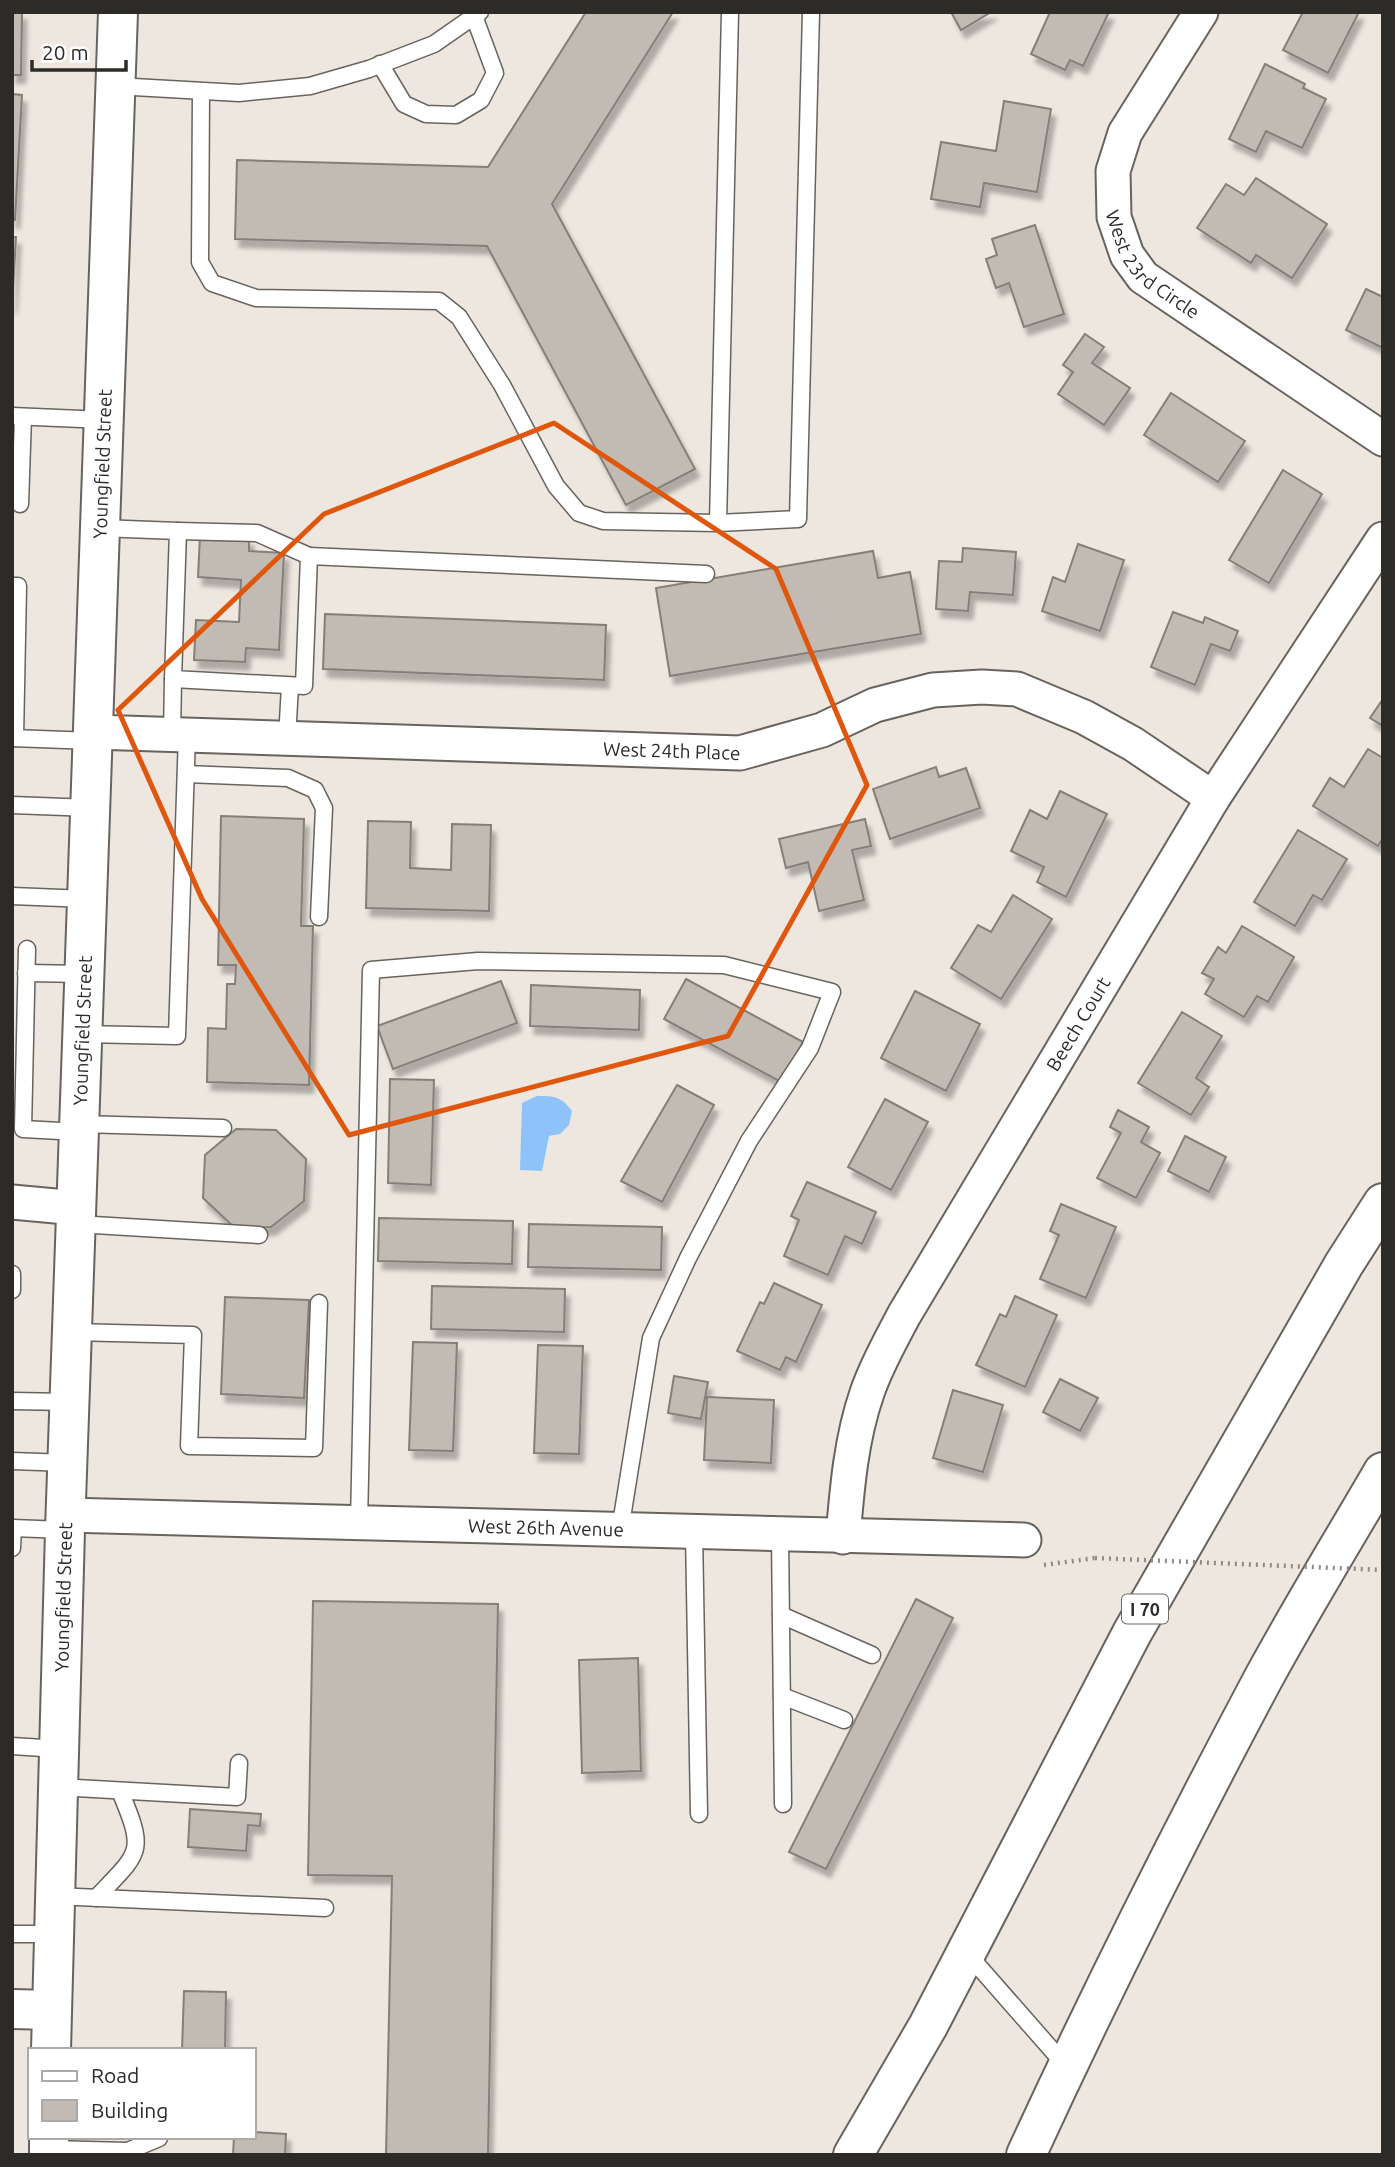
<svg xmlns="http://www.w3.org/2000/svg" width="1395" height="2167" font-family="Ubuntu,sans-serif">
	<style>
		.water { fill: #8dc3f9 }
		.building { fill: #c1bbb4; stroke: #857f79; stroke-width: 2; filter: url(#shadow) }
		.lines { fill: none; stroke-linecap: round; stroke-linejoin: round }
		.service-casing { stroke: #68635d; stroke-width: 19 }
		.minor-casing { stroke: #68635d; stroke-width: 37 }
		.tertiary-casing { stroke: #68635d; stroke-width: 42 }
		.motorway-casing { stroke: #68635d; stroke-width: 42 }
		.path { stroke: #8e8a85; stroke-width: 4.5; stroke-dasharray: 2 5; stroke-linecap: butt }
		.service { stroke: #fff; stroke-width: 16 }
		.minor { stroke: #fff; stroke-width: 33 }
		.tertiary { stroke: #fff; stroke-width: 38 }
		.motorway { stroke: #fff; stroke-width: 38 }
		.path-bridge { stroke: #8e8a85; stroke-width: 4.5; stroke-dasharray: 2 5; stroke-linecap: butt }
		.marked { fill: none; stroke: #df570d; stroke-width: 5; stroke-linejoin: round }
		.labels { text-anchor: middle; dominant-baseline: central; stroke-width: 6; stroke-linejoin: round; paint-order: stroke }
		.shield { fill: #fff; stroke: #6c6b68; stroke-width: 2 }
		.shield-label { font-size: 18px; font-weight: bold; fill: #2d2b28 }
		.street-label { font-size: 19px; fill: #2d2b28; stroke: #fff }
	</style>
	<defs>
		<filter id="shadow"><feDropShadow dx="4.5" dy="8" stdDeviation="2" flood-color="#0004"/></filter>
	</defs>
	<rect width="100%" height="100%" fill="#ede7e0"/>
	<path class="water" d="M537 1096C554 1096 561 1096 572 1111L569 1125 560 1134 549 1136 542 1171 520 1170 522 1103Z"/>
	<g class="building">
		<polygon points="12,12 22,12 21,75 12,75"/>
		<polygon points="586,12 673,12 552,204 695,469 626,505 487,246 235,239 237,160 488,167"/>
		<polygon points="951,12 991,12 961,30"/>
		<polygon points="1050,12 1109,12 1083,66 1070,60 1065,70 1031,54"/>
		<polygon points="1303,12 1359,12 1328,73 1283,50"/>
		<polygon points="1265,64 1305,84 1303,88 1326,99 1302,148 1266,131 1256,152 1229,139"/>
		<polygon points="12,94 22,95 15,220 12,220"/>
		<polygon points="1004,101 1051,109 1037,192 984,183 980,207 931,199 941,142 996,151"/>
		<polygon points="1256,178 1327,224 1292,278 1256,255 1251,263 1197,228 1226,184 1244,195"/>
		<polygon points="1035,225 1064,314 1024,327 1009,283 996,288 986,259 997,255 992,239"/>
		<polygon points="12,237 16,237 12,306"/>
		<polygon points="1366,289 1383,297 1383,348 1346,330"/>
		<polygon points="1085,334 1104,347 1092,363 1130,388 1104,425 1058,394 1073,372 1063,365"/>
		<polygon points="1171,393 1245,441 1218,482 1144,435"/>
		<polygon points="1283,470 1322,494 1269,583 1229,560"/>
		<polygon points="200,536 249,538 249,551 284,553 279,650 246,648 245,662 194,660 196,620 239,622 241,580 198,577"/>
		<polygon points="1078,544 1124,560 1100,631 1042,611 1053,577 1065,582"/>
		<polygon points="963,548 1016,552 1013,595 970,592 968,611 936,609 939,561 962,562"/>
		<polygon points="873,551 878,578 910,572 921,634 670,676 656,588"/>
		<polygon points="1173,612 1203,623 1205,617 1238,631 1230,651 1211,644 1195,685 1151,667"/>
		<polygon points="325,614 606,625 604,680 323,669"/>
		<polygon points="1383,699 1383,726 1370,718"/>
		<polygon points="1368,749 1383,758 1383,838 1378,846 1313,806 1330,778 1344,787"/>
		<polygon points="936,767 939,777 966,768 980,808 890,839 873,789"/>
		<polygon points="1060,791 1107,814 1066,897 1037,882 1044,867 1011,851 1030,810 1047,819"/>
		<polygon points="221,816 304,819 301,926 313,926 309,1085 207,1082 208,1028 226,1029 227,984 235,984 236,965 218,965"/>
		<polygon points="865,819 871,846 852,850 864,900 819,911 808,862 786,868 779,839"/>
		<polygon points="368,821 411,822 410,868 451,870 452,824 491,825 489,911 366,908"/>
		<polygon points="1298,830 1347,859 1322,900 1313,895 1295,926 1254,902"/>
		<polygon points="1013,895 1052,919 1001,999 951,968 978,925 991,932"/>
		<polygon points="1242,926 1294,957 1268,1002 1257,996 1244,1017 1205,994 1214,979 1202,973 1218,947 1226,953"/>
		<polygon points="686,979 803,1042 781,1082 664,1019"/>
		<polygon points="501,981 517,1023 393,1069 377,1026"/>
		<polygon points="531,985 640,990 639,1030 530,1026"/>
		<polygon points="915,991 980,1024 946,1091 881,1058"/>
		<polygon points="1182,1012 1222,1036 1196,1078 1209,1087 1191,1115 1138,1083"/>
		<polygon points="390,1079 434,1080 431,1185 388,1183"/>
		<polygon points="677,1085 714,1105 662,1202 621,1181"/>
		<polygon points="885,1099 928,1122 891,1190 848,1167"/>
		<polygon points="1118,1110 1149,1127 1141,1142 1160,1153 1136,1198 1097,1178 1121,1133 1110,1127"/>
		<polygon points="236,1129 276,1130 306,1159 304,1201 271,1227 235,1228 203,1198 205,1155"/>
		<polygon points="1185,1136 1226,1157 1209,1192 1168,1171"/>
		<polygon points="807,1182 876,1212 862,1244 845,1236 828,1275 784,1256 799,1220 791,1216"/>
		<polygon points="1061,1204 1116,1227 1086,1298 1040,1279 1059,1235 1050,1231"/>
		<polygon points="379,1218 513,1221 512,1264 378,1261"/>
		<polygon points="529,1224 662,1227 661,1270 528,1267"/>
		<polygon points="774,1283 822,1305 796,1362 786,1357 780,1370 737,1351 760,1302 764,1304"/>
		<polygon points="432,1286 565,1289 564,1332 431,1329"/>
		<polygon points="1015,1296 1057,1315 1025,1387 976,1365 1000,1314 1006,1317"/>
		<polygon points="225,1297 309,1300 304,1398 221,1394"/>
		<polygon points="413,1342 457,1343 453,1451 409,1450"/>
		<polygon points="538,1345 583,1346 579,1454 534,1453"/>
		<polygon points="674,1376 708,1382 701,1419 668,1413"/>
		<polygon points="1060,1379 1098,1398 1080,1431 1043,1412"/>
		<polygon points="953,1390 1003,1405 983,1472 933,1458"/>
		<polygon points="707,1397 774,1400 771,1463 704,1460"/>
		<polygon points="916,1599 953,1618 826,1869 789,1852"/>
		<polygon points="313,1601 498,1604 488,2155 386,2155 392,1876 308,1875"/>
		<polygon points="638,1658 641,1771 582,1773 579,1660"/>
		<polygon points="190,1809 261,1814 260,1826 248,1825 246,1851 188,1847"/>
		<polygon points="184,1991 226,1992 225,2050 182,2050"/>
		<polygon points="254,2132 286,2134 285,2155 233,2155 234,2137 254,2137"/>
	</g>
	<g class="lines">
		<defs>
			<g id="service">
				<polyline points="380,64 404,104 426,114 456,115 481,100 495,73 474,16"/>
				<polyline points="116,86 239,93 310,86 369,69 434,44 480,12"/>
				<polyline points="201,92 200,262 212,283 256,298 439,301 459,317 502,385 556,486 579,513 603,521 718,523 730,12"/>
				<polyline points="12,416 104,420"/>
				<polyline points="20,504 23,417"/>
				<polyline points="718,523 798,519 811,12"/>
				<polyline points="100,528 178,531 173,679 304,686 309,556 706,574"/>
				<polyline points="178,531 257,533 309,556"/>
				<polyline points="12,586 18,586 15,738"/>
				<polyline points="172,734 173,679"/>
				<polyline points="12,738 93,741"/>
				<polyline points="287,738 290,686"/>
				<polyline points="186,774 288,778 315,790 324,808 319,917"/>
				<polyline points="12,805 91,808"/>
				<polyline points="12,896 87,899"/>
				<polyline points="27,949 23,1129 79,1132"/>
				<polyline points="26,973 85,974"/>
				<polyline points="83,1034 177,1036 187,735"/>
				<polyline points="80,1124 223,1128"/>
				<polyline points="77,1224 259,1235"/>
				<polyline points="12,1274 12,1290"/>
				<polyline points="72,1332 193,1335 189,1446 314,1448 319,1303"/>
				<polyline points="12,1401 69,1402"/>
				<polyline points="12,1461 68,1463"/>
				<polyline points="359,1523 371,970 478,961 724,965 832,992 810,1048 749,1141 688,1258 651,1338 620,1530"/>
				<polyline points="12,1528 65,1530"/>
				<polyline points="694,1533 699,1814"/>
				<polyline points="780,1535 783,1804"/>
				<polyline points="12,1548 13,1528"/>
				<polyline points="781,1615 872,1655"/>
				<polyline points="782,1696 844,1720"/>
				<polyline points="12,1746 59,1749"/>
				<polyline points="58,1787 237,1797 239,1763"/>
				<polyline points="55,1896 325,1908"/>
				<path d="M96 1898C141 1851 146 1853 120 1791"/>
				<polyline points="12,1934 53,1934"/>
				<polyline points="966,1952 1066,2066"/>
				<polyline points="49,2149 128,2151"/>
				<polyline points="128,2155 128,2151 159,2138"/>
			</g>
			<g id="minor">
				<path id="s1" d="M1201 12 1125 133 1113 171 1114 217 1127 255 1143 277 1383 439"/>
				<path id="s2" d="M93 732 740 753 822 730 875 705 933 690 982 687 1017 689 1084 717 1133 744 1213 798"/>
				<polyline points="12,1202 77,1208"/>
				<path id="s3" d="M66 1515 1024 1540"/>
				<path id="s4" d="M843 1537C847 1489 851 1439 867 1393 876 1366 891 1340 904 1315L1213 798 1383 539"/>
			</g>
			<g id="tertiary">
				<polyline points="12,2009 51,2010"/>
				<path id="s5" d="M51 2050 65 1530 118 12"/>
				<polyline points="49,2155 49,2137"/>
			</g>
			<g id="motorway">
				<polyline points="853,2155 928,2026 1132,1633 1344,1264 1383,1203"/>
				<path d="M1026 2155C1100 1994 1180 1835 1263 1679 1301 1609 1343 1541 1383 1472"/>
			</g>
		</defs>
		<use href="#service" class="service-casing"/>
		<use href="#minor" class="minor-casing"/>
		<use href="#tertiary" class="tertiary-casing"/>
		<use href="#motorway" class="motorway-casing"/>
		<polyline class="path" points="1044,1565 1095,1558"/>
		<use href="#service" class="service"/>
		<use href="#minor" class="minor"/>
		<use href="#tertiary" class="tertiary"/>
		<use href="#motorway" class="motorway"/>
		<polyline class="path-bridge" points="1095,1558 1383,1570"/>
	</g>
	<path class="marked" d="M554 423 776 569 867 785 728 1036 349 1135 202 899 118 710 324 514Z"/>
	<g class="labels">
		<rect class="shield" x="1122" y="1594.5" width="46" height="29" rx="5"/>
		<g class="shield-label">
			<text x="1145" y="1609">I 70</text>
		</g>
		<g class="street-label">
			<text stroke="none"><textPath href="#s1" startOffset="292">West 23rd Circle</textPath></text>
			<text stroke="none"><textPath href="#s5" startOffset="1587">Youngfield Street</textPath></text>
			<text stroke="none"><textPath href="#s2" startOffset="579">West 24th Place</textPath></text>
			<text stroke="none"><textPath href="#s4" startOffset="572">Beech Court</textPath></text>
			<text stroke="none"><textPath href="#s5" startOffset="1020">Youngfield Street</textPath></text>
			<text stroke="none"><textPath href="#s3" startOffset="480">West 26th Avenue</textPath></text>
			<text stroke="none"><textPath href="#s5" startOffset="453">Youngfield Street</textPath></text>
		</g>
	</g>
	<rect width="1395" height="2167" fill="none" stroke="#2d2b28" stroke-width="28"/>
	<rect x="28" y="2048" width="228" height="91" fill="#ffffff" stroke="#abaaa9" stroke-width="2"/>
	<rect x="42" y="2071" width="35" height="10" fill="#ffffff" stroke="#abaaa9" stroke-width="2"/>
	<text x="91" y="2083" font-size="21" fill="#2d2b28">Road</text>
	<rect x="42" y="2100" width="35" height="21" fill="#c1bbb4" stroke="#abaaa9" stroke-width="2"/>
	<text x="91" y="2118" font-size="21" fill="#2d2b28">Building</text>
	<path d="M32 60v10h94v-10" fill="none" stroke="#2d2b28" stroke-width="3.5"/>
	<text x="42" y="60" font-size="21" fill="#2d2b28" stroke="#ffffff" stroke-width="5" paint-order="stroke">20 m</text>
</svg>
